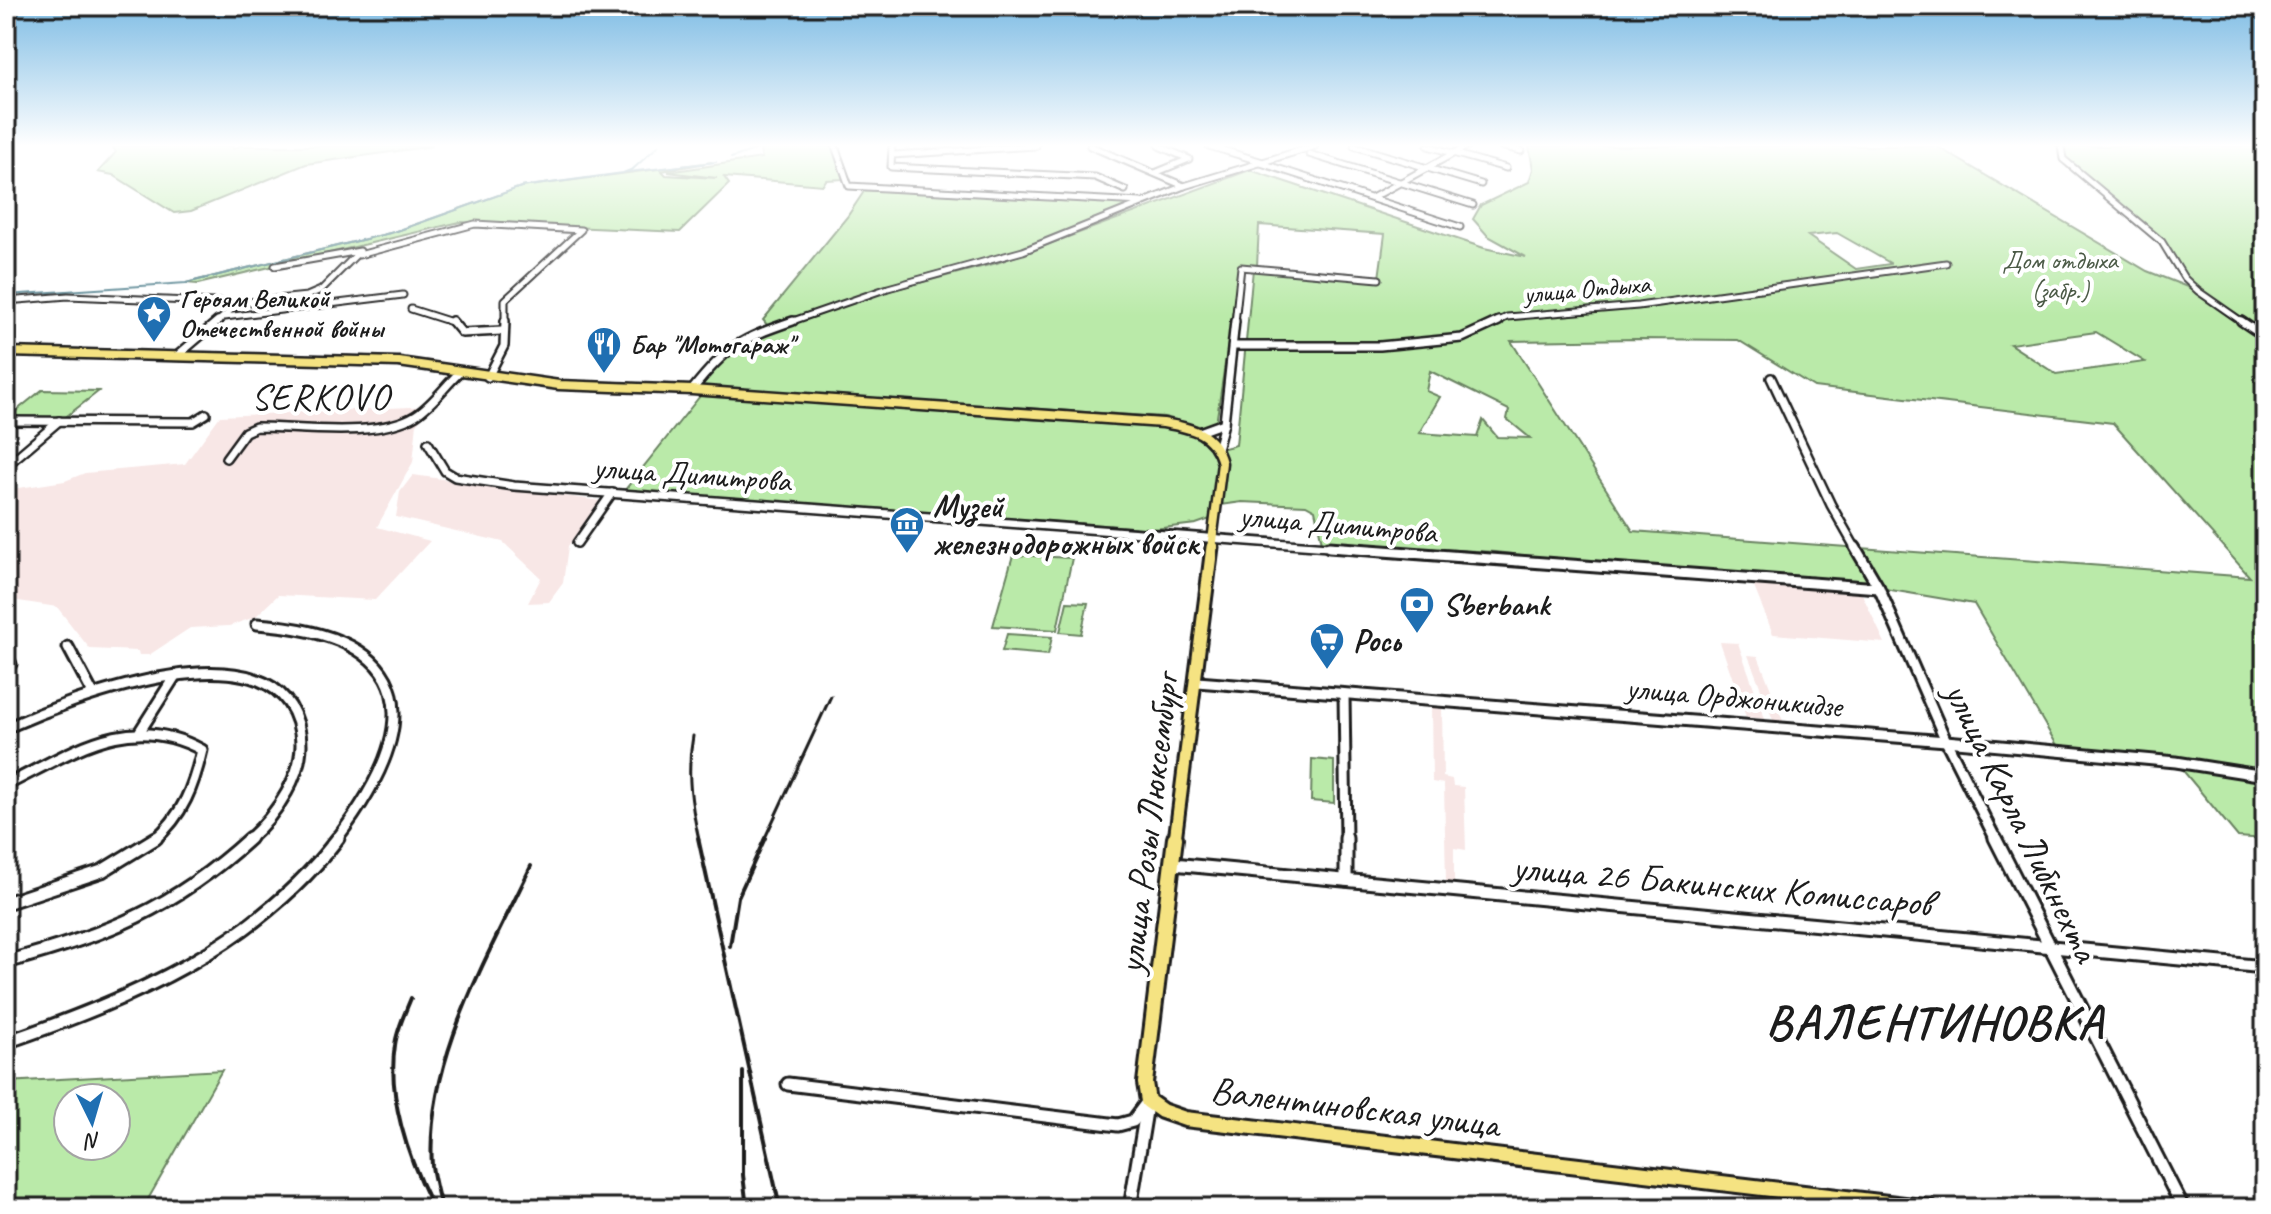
<svg xmlns="http://www.w3.org/2000/svg" width="2271" height="1214" font-family="Caveat,sans-serif">
	<style>
		.built { fill: #f8e7e6 }
		.green { fill: #baeaa9; stroke: #6b8362; stroke-width: 2; fill-rule: evenodd }
		.lines { fill: none; stroke-linecap: round; stroke-linejoin: round }
		.stream { stroke: #578491; stroke-width: 2 }
		.minor-far3-casing { stroke: #1c1c1c; stroke-width: 9 }
		.minor-far2-casing { stroke: #1c1c1c; stroke-width: 12 }
		.minor-far1-casing { stroke: #1c1c1c; stroke-width: 15 }
		.minor-casing { stroke: #1c1c1c; stroke-width: 17 }
		.major-far2-casing { stroke: #1c1c1c; stroke-width: 13 }
		.major-far1-casing { stroke: #1c1c1c; stroke-width: 17 }
		.major-casing { stroke: #1c1c1c; stroke-width: 20 }
		.minor-far3 { stroke: #fff; stroke-width: 5 }
		.minor-far2 { stroke: #fff; stroke-width: 7 }
		.minor-far1 { stroke: #fff; stroke-width: 9 }
		.minor { stroke: #fff; stroke-width: 11 }
		.major-far2 { stroke: #f5e382; stroke-width: 8 }
		.major-far1 { stroke: #f5e382; stroke-width: 11 }
		.major { stroke: #f5e382; stroke-width: 14 }
		.rail-far1 { stroke: #1c1c1c; stroke-width: 3 }
		.rail { stroke: #1c1c1c; stroke-width: 4 }
		.labels { text-anchor: middle; dominant-baseline: central; stroke-width: 8; stroke-linejoin: round; paint-order: stroke }
		.far-park-label { font-size: 26px; fill: #4b5a46; stroke: #fff }
		.far-street-label { font-size: 26px; fill: #1c1c1c; stroke: #fff }
		.far-poi-label { font-size: 26px; font-weight: bold; fill: #1c1c1c; stroke: #fff; text-anchor: start }
		.street-label { font-size: 32px; fill: #1c1c1c; stroke: #fff }
		.poi-label { font-size: 32px; font-weight: bold; fill: #1c1c1c; stroke: #fff; text-anchor: start }
		.quarter-label { font-size: 36px; letter-spacing: 2px; fill: #1c1c1c; stroke: #fff }
		.near-street-label { font-size: 38px; fill: #1c1c1c; stroke: #fff }
		.near-district-label { font-size: 48px; font-weight: bold; letter-spacing: 2px; fill: #1c1c1c; stroke: #fff }
	</style>
	<rect width="100%" height="100%" fill="#fff"/>
	<filter id="ink" filterUnits="userSpaceOnUse"><feTurbulence type="fractalNoise" baseFrequency=".0125" numOctaves="2"/><feDisplacementMap in="SourceGraphic" scale="16" xChannelSelector="R" yChannelSelector="G"/><feConvolveMatrix kernelMatrix="1 2 1 2 8 2 1 2 1" color-interpolation-filters="sRGB"/></filter>
	<g filter="url(#ink)">
		<g class="built">
			<polygon points="432,406 417,423 413,462 377,527 430,541 375,600 278,595 255,617 229,626 190,628 149,655 139,655 138,651 90,649 57,607 6,599 6,490 65,481 85,473 185,464 220,416"/>
			<polygon points="413,475 601,501 568,546 563,583 549,602 528,603 541,578 503,542 396,517 400,492"/>
			<polygon points="1752,582 1860,590 1885,643 1773,634"/>
			<polygon points="1720,642 1738,643 1765,719 1746,717"/>
			<polygon points="1748,655 1758,656 1783,721 1773,720"/>
			<polygon points="1431,703 1442,705 1443,777 1452,779 1453,786 1464,787 1466,850 1454,848 1454,886 1446,884 1444,784 1432,782"/>
		</g>
		<g class="green">
			<polygon points="112,146 232,146 233,149 240,146 433,146 306,164 191,211 174,213 113,175 98,172 116,152"/>
			<polygon points="769,146 834,146 843,179 826,180 823,185 724,177 729,184 680,232 460,222 198,284 186,283 394,232 521,187 712,162 662,171 666,175 717,178 668,172 762,158 760,151"/>
			<path d="M1529 146H1936L2147 271 2195 290 2162 242 2063 159 2061 146H2265V839L2238 837 2176 762 2061 752 1974 604 1879 588 1676 572 1495 552 1322 543 1315 510 1306 505 1242 502 1221 505 1219 516 1196 524 1154 529 625 490 700 396 713 392 1026 419 1162 426 1202 433 1221 449 1236 445 1253 269 1240 264 1216 424 1206 428 1165 417 703 388 701 384 731 351 755 337 888 291 997 263 1250 170 1484 248 1526 257 1488 236 1473 219 1481 205 1529 182 1533 169ZM1259 225 1385 234 1379 278 1257 266ZM1837 233 1890 263V264L1856 269 1808 236ZM2096 332 2145 362 2056 374 2010 344ZM1637 339 1738 340 1814 387 2113 423 2250 577 1633 531 1511 341ZM1430 371 1509 410 1507 419 1530 438 1497 437 1483 420 1477 437 1419 433 1440 397 1426 391Z"/>
			<polygon points="865,190 1129,203 1135,205 1021,249 917,277 768,326 763,320 847,217"/>
			<polygon points="42,390 99,391 63,419 6,419"/>
			<polygon points="1013,555 1072,558 1057,630 993,626"/>
			<polygon points="1067,602 1088,603 1081,634 1060,632"/>
			<polygon points="1007,634 1052,637 1048,655 1002,651"/>
			<polygon points="1312,759 1334,761 1334,803 1311,801"/>
			<path d="M222 1070 143 1208H6V1082ZM68 1098H116V1146H68Z"/>
		</g>
		<g class="lines">
			<g class="stream">
				<polyline points="731,158 766,146"/>
				<polyline points="628,172 716,162"/>
				<polyline points="6,295 186,283 394,232 521,187 623,173 633,169 658,146"/>
			</g>
			<defs>
				<g id="minor-far3">
					<polyline points="835,146 849,186 1141,202"/>
					<polyline points="892,146 891,167 1095,177 1125,190"/>
					<polyline points="1090,146 1184,186"/>
					<polyline points="1209,146 1263,162"/>
					<polyline points="1354,146 1481,184"/>
					<polyline points="1428,146 1506,168"/>
					<polyline points="1501,146 1521,151"/>
					<polyline points="2061,146 2063,159 2162,242 2184,278 2198,291 2244,323"/>
					<polyline points="1309,154 1473,205"/>
					<polyline points="892,155 1036,146"/>
					<polyline points="1261,163 1460,227"/>
					<polyline points="1155,173 1189,159 1159,146"/>
					<polyline points="1372,198 1467,146"/>
					<polyline points="359,255 475,224 581,230 505,300 505,323"/>
					<polyline points="6,301 68,296 239,303 307,296 321,290 360,251 275,266"/>
					<polyline points="411,309 455,323"/>
					<polyline points="225,317 403,295"/>
					<polyline points="216,323 239,303"/>
					<polyline points="787,323 888,288 1023,251 1184,186 1315,146"/>
					<polyline points="1235,323 1241,267 1379,279"/>
					<polyline points="1495,323 1507,317 1638,306 1946,263"/>
				</g>
				<g id="minor-far2">
					<polyline points="452,321 462,333 502,331"/>
					<polyline points="2241,321 2265,337"/>
					<polyline points="1234,346 1380,346 1462,338 1499,321"/>
					<polyline points="178,355 218,321"/>
					<polyline points="488,377 504,346 505,321"/>
					<polyline points="1771,378 1831,505 1856,549"/>
					<path d="M692 390C727 346 740 339 793 321"/>
					<polyline points="6,421 193,422 206,414"/>
					<polyline points="1202,431 1224,423"/>
					<polyline points="428,443 445,471 455,477 514,486 1356,549"/>
					<polyline points="1218,446 1224,423 1235,321"/>
					<path d="M226 458 245 432 256 427C300 427 378 439 416 415 433 404 445 386 460 372"/>
					<polyline points="6,466 59,421"/>
					<polyline points="577,543 612,493"/>
				</g>
				<g id="minor-far1">
					<polyline points="1329,547 1879,588"/>
					<polyline points="1855,547 1879,588 1946,741 1996,840"/>
					<path d="M257 624C421 636 425 724 336 840"/>
					<polyline points="68,647 92,692"/>
					<polyline points="6,654 11,664"/>
					<polyline points="1197,682 1946,741 2176,762 2265,776"/>
					<polyline points="1344,694 1346,840"/>
					<path d="M6 728C69 700 281 616 300 733 307 772 275 816 248 840"/>
					<polyline points="140,731 175,676"/>
					<path d="M6 785C73 752 129 710 202 750 194 785 183 816 154 840"/>
				</g>
				<g id="minor">
					<polyline points="1346,838 1346,880"/>
					<polyline points="1995,838 2183,1208"/>
					<polyline points="1173,864 2265,967"/>
					<polyline points="6,903 102,871 156,838"/>
					<path d="M6 962C106 935 173 909 250 838"/>
					<path d="M6 1042C131 999 255 947 338 838"/>
					<polyline points="788,1084 1118,1125 1133,1121 1148,1101"/>
					<polyline points="1130,1208 1147,1105"/>
				</g>
				<path id="major-far2" d="M6 352 399 362 559 385 692 390 1163 423C1191 428 1214 432 1222 463L1211 549"/>
				<polyline id="major-far1" points="1175,840 1212,547"/>
				<polyline id="major" points="1175,838 1145,1083 1148,1101 1162,1111 1185,1119 1930,1208"/>
			</defs>
			<use href="#minor-far3" class="minor-far3-casing"/>
			<use href="#minor-far2" class="minor-far2-casing"/>
			<use href="#minor-far1" class="minor-far1-casing"/>
			<use href="#minor" class="minor-casing"/>
			<use href="#major-far2" class="major-far2-casing"/>
			<use href="#major-far1" class="major-far1-casing"/>
			<use href="#major" class="major-casing"/>
			<use href="#minor-far3" class="minor-far3"/>
			<use href="#minor-far2" class="minor-far2"/>
			<use href="#minor-far1" class="minor-far1"/>
			<use href="#minor" class="minor"/>
			<use href="#major-far2" class="major-far2"/>
			<use href="#major-far1" class="major-far1"/>
			<use href="#major" class="major"/>
			<g class="rail-far1">
				<path d="M693 736C686 773 691 804 699 840"/>
				<polyline points="764,840 831,696"/>
			</g>
			<g class="rail">
				<polyline points="698,838 780,1208"/>
				<polyline points="730,946 738,897 765,838"/>
				<path d="M411 998C405 1013 397 1029 395 1045 387 1096 408 1157 430 1202"/>
				<polyline points="743,1072 743,1175 747,1208"/>
				<path d="M441 1208C438 1194 434 1180 432 1166 425 1061 488 957 531 866"/>
			</g>
		</g>
	</g>
	<linearGradient id="sky" x2="0" y2="1"><stop stop-color="#7ebce4"/><stop offset="0.46" stop-color="#fff"/><stop offset="1" stop-color="#fff" stop-opacity="0"/></linearGradient>
	<rect width="2271" height="316" fill="url(#sky)"/>
	<defs>
		<symbol id="sight-pin" viewBox="-11 -11 22 30"><path d="M0 17L-7.5 6A9.5 9.5 0 1 1 7.5 6Z" fill="#1f6fb2" stroke="#fff"/><path d="M0-6L1.8-2.2L6-1.7L2.9 1.2L3.7 5.4L0 3.3L-3.7 5.4L-2.9 1.2L-6-1.7L-1.8-2.2Z" fill="#fff"/></symbol>
		<symbol id="restaurant-pin" viewBox="-11 -11 22 30"><path d="M0 17L-7.5 6A9.5 9.5 0 1 1 7.5 6Z" fill="#1f6fb2" stroke="#fff"/><path d="M-5-6h1v4h1v-4h1v4h1v-4h1v5L-1.5 .5V6h-2V.5L-5-1ZM5-6V6H3V1.5H1.5Q1.5-4 5-6Z" fill="#fff"/></symbol>
		<symbol id="museum-pin" viewBox="-11 -11 22 30"><path d="M0 17L-7.5 6A9.5 9.5 0 1 1 7.5 6Z" fill="#1f6fb2" stroke="#fff"/><path d="M0-6L6-3V-2H-6V-3ZM-5-1h2V3h-2ZM-1-1h2V3h-2ZM3-1h2V3H3ZM-6 4H6V6H-6Z" fill="#fff"/></symbol>
		<symbol id="bank-pin" viewBox="-11 -11 22 30"><path d="M0 17L-7.5 6A9.5 9.5 0 1 1 7.5 6Z" fill="#1f6fb2" stroke="#fff"/><path d="M-6-4H6V4H-6ZM0-2.3a2.3 2.3 0 1 0 0 4.6a2.3 2.3 0 1 0 0-4.6Z" fill="#fff"/></symbol>
		<symbol id="supermarket-pin" viewBox="-11 -11 22 30"><path d="M0 17L-7.5 6A9.5 9.5 0 1 1 7.5 6Z" fill="#1f6fb2" stroke="#fff"/><path d="M-6-5.5h2.5l.6 2H6L4.5 2H-2.5L-4.4-4H-6ZM-1.5 3.2a1.3 1.3 0 1 0 .1 0ZM3 3.2a1.3 1.3 0 1 0 .1 0Z" fill="#fff"/></symbol>
	</defs>
	<g fill-rule="evenodd">
		<use href="#sight-pin" x="134" y="293" width="40" height="54"/>
		<use href="#restaurant-pin" x="584" y="324" width="40" height="54"/>
		<use href="#museum-pin" x="887" y="504" width="40" height="54"/>
		<use href="#bank-pin" x="1397" y="584" width="40" height="54"/>
		<use href="#supermarket-pin" x="1307" y="620" width="40" height="54"/>
	</g>
	<g class="labels">
		<g class="far-park-label">
			<text x="2060" y="260">Дом отдыха<tspan x="2060" dy="30">(забр.)</tspan></text>
		</g>
		<g class="far-street-label">
			<text transform="translate(1587 289) rotate(-5)">улица Отдыха</text>
		</g>
		<g class="far-poi-label">
			<text x="180" y="298">Героям Великой<tspan x="180" dy="30">Отечественной войны</tspan></text>
			<text x="630" y="344">Бар "Мотогараж"</text>
		</g>
		<g class="street-label">
			<text transform="translate(692 474) rotate(4)">улица Димитрова</text>
			<text transform="translate(1338 524) rotate(5)">улица Димитрова</text>
			<text transform="translate(1734 697) rotate(5)">улица Орджоникидзе</text>
		</g>
		<g class="poi-label">
			<text x="933" y="506">Музей<tspan x="933" dy="37">железнодорожных войск</tspan></text>
			<text x="1443" y="604">Sberbank</text>
			<text x="1353" y="640">Рось</text>
		</g>
		<g class="quarter-label">
			<text x="321" y="397">SERKOVO</text>
		</g>
		<g class="near-street-label">
			<text transform="translate(2022 822) rotate(64)">улица Карла Либкнехта</text>
			<text transform="translate(1148 824) rotate(-83)">улица Розы Люксембург</text>
			<text transform="translate(1722 885) rotate(5)">улица 26 Бакинских Комиссаров</text>
			<text transform="translate(1355 1107) rotate(7)">Валентиновская улица</text>
		</g>
		<g class="near-district-label">
			<text x="1935" y="1022">ВАЛЕНТИНОВКА</text>
		</g>
	</g>
	<rect width="2271" height="1214" fill="none" stroke="#fff" stroke-width="32"/>
	<rect x="16" y="16" width="2239" height="1182" fill="none" stroke="#1c1c1c" stroke-width="3" filter="url(#ink)"/>
	<g transform="translate(92 1122) rotate(175)"><circle r="38" fill="#ffffff" stroke="#a4a4a4" stroke-width="2"/>
	<path d="M0-6L14 30L0 20L-14 30Z" fill="#1f6fb2"/>
	<text y="-12" font-size="22" font-weight="bold" text-anchor="middle" fill="#1c1c1c">N</text>
	</g>
</svg>
